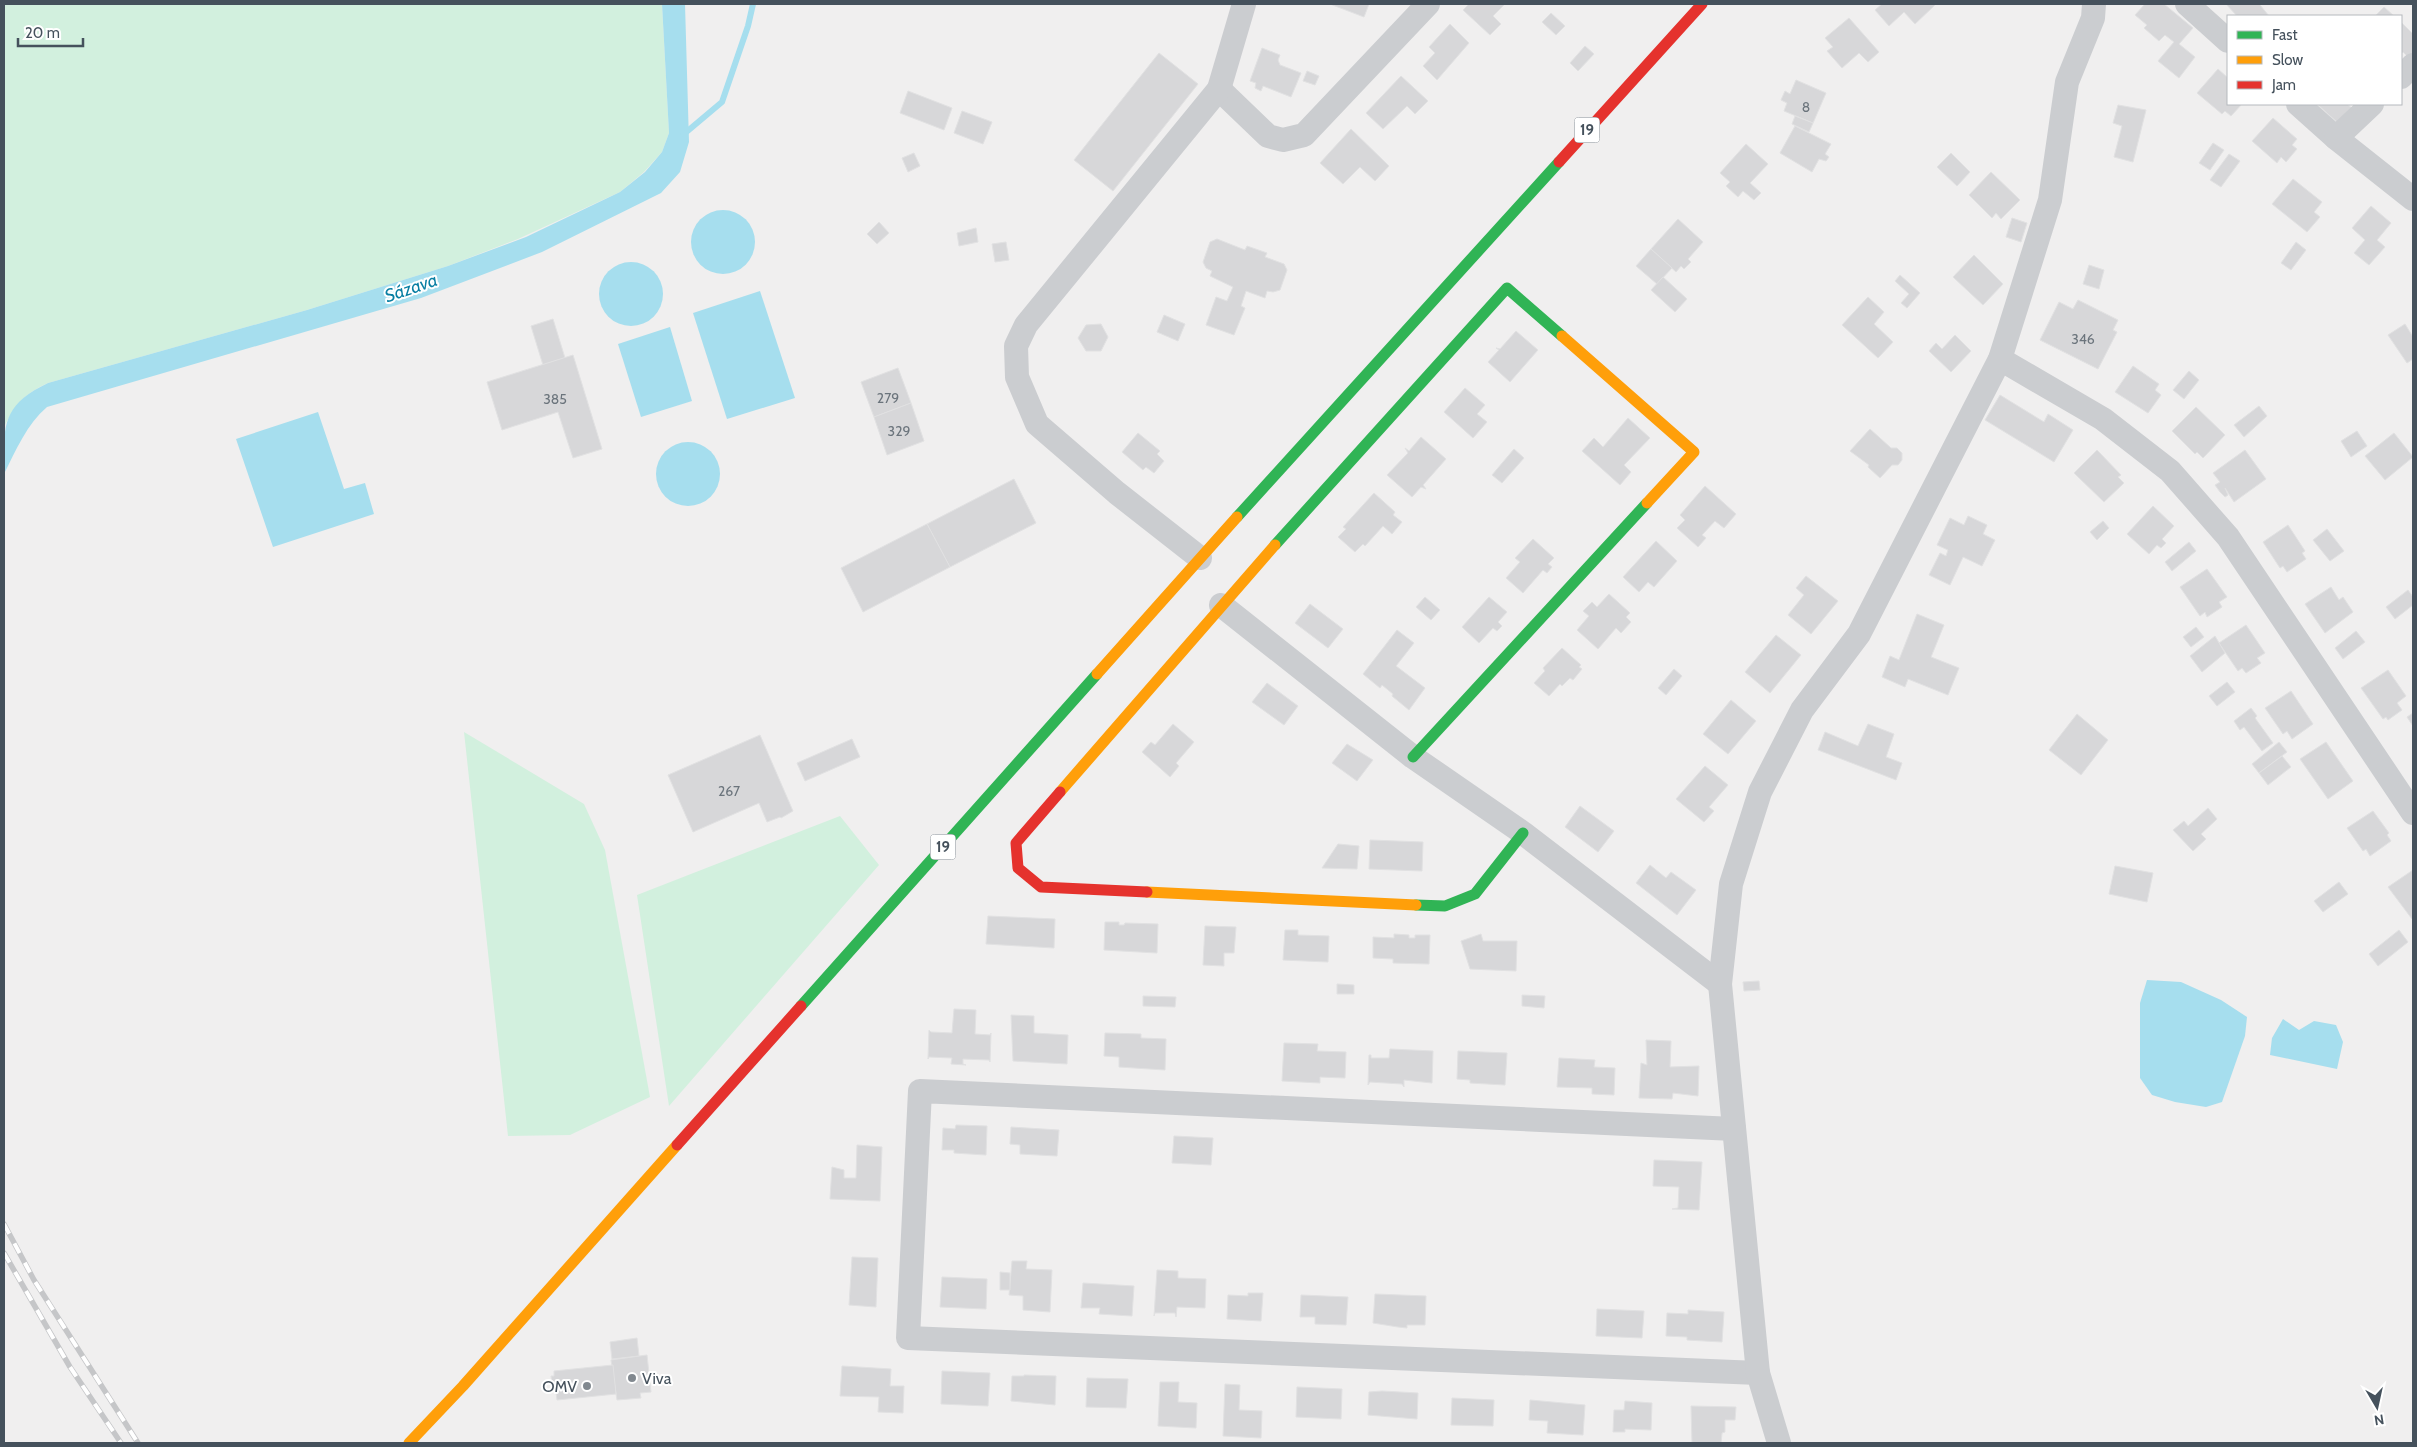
<svg xmlns="http://www.w3.org/2000/svg" width="2417" height="1447" font-family="Cabin,sans-serif">
	<style>
		.green { fill: #d2f0de }
		.water { fill: #a6deee }
		.lines { fill: none; stroke-linecap: round; stroke-linejoin: round }
		.stream { stroke: #a6deee; stroke-width: 6 }
		.building { fill: #d7d7d9; stroke: #e1e1e2 }
		.street { stroke: #cbcdd0; stroke-width: 24 }
		.fast { stroke: #30b455; stroke-width: 11 }
		.slow { stroke: #ff9f0a; stroke-width: 11 }
		.jam { stroke: #e5322d; stroke-width: 11 }
		.rail-casing { stroke: #c5c6c8; stroke-width: 5.5 }
		.rail { stroke: #fff; stroke-width: 4; stroke-dasharray: 11; stroke-linecap: butt }
		.poi-dot { fill: #81888f; stroke: #fff; stroke-width: 2 }
		.labels { text-anchor: middle; dominant-baseline: central; stroke-width: 4; stroke-linejoin: round; paint-order: stroke }
		.number-label { font-size: 14px; fill: #6b747c }
		.shield { fill: #fff; stroke: #7d858d; stroke-width: 1 }
		.shield-label { font-size: 15px; font-weight: bold; fill: #45515c }
		.poi-label { font-size: 16px; fill: #45515c; stroke: #fff; text-anchor: start }
		.water-label { font-size: 18px; font-style: italic; fill: #097fa3; stroke: #fff }
	</style>
	<rect width="100%" height="100%" fill="#f0efef"/>
	<g class="green">
		<path d="M4 4H662L669 133 662 152 644 172 620 192 518 239 448 266 307 310 48 383C24 394 16 404 4 427Z"/>
		<polygon points="464,732 584,804 605,850 650,1097 570,1135 508,1136"/>
		<polygon points="840,816 879,865 669,1106 637,895"/>
	</g>
	<g class="water">
		<path d="M662 4H685L689 142 680 172 661 193 542 252 421 298 47 407C27 424 16 450 4 474 4 427 0 406 48 383L307 310 448 266 526 237 620 192 645 172 662 152 669 133Z"/>
		<circle cx="723" cy="242" r="32"/>
		<circle cx="631" cy="294" r="32"/>
		<polygon points="760,291 795,398 727,419 693,313"/>
		<polygon points="670,327 692,401 641,417 618,344"/>
		<polygon points="318,412 344,489 365,483 374,514 273,547 236,439"/>
		<circle cx="688" cy="474" r="32"/>
		<polygon points="2147,980 2181,982 2221,1000 2247,1017 2245,1036 2222,1102 2206,1107 2175,1102 2152,1095 2140,1078 2140,1003"/>
		<polygon points="2283,1019 2299,1030 2314,1021 2336,1025 2343,1042 2337,1069 2270,1055 2272,1038"/>
	</g>
	<g class="lines">
		<polyline class="stream" points="684,134 722,102 748,26 753,4"/>
	</g>
	<g class="building">
		<polygon points="1330,4 1369,4 1364,17"/>
		<polygon points="1469,4 1505,4 1493,16 1501,24 1490,35 1463,10"/>
		<polygon points="1882,4 1933,4 1935,5 1915,24 1904,12 1889,26 1875,10"/>
		<polygon points="2145,4 2164,4 2193,28 2179,44 2195,57 2179,78 2158,61 2174,42 2165,35 2159,41 2144,28 2147,25 2135,15"/>
		<polygon points="2226,4 2262,4 2260,5 2269,16 2237,16"/>
		<polygon points="2384,7 2394,16 2375,16"/>
		<polygon points="1551,13 1565,26 1556,35 1542,22"/>
		<polygon points="1849,18 1879,52 1868,62 1859,53 1842,68 1827,51 1833,47 1825,38"/>
		<polygon points="2401,22 2413,34 2413,54 2409,58 2403,52 2401,54"/>
		<polygon points="1450,24 1469,43 1437,80 1423,66 1435,53 1429,47"/>
		<polygon points="1585,46 1594,54 1578,71 1570,63"/>
		<polygon points="1262,48 1280,55 1278,60 1280,65 1301,73 1291,97 1263,86 1261,91 1255,88 1256,83 1250,81"/>
		<polygon points="1159,53 1198,84 1113,191 1074,160"/>
		<polygon points="2218,69 2228,78 2228,104 2242,104 2231,116 2225,111 2222,114 2197,93"/>
		<polygon points="1307,71 1319,76 1315,85 1303,81"/>
		<polygon points="1401,76 1428,101 1415,114 1407,106 1383,129 1366,113"/>
		<polygon points="1796,80 1826,93 1813,123 1784,111 1787,103 1781,100 1785,91 1790,94"/>
		<polygon points="908,91 952,108 944,130 900,113"/>
		<polygon points="2317,104 2347,104 2352,108 2338,123"/>
		<polygon points="2118,105 2146,110 2133,162 2114,157 2122,126 2113,123"/>
		<polygon points="962,111 992,122 983,144 954,133"/>
		<polygon points="1795,116 1813,123 1809,132 1792,124"/>
		<polygon points="2273,118 2297,139 2292,145 2297,149 2286,162 2281,157 2277,163 2252,141"/>
		<polygon points="1795,126 1831,144 1825,154 1829,157 1826,161 1819,159 1812,172 1780,153"/>
		<polygon points="1351,129 1389,166 1375,181 1360,167 1343,184 1320,163"/>
		<polygon points="2213,143 2224,150 2210,170 2199,163"/>
		<polygon points="1746,144 1768,164 1750,183 1761,193 1754,200 1743,191 1738,197 1726,186 1730,182 1720,173"/>
		<polygon points="914,153 920,166 908,172 902,158"/>
		<polygon points="1951,153 1970,172 1957,186 1937,167"/>
		<polygon points="2229,154 2240,161 2221,187 2210,180"/>
		<polygon points="1991,172 2020,200 2001,219 1996,213 1992,218 1969,195"/>
		<polygon points="2293,179 2322,202 2314,212 2320,217 2307,232 2272,204"/>
		<polygon points="2371,206 2391,223 2377,240 2385,247 2369,265 2354,253 2365,240 2352,228"/>
		<polygon points="2012,218 2027,223 2021,242 2006,237"/>
		<polygon points="1678,219 1703,242 1688,259 1691,262 1684,269 1681,266 1676,272 1651,249"/>
		<polygon points="879,222 889,233 877,244 867,234"/>
		<polygon points="976,228 978,242 959,246 957,233"/>
		<polygon points="1217,239 1245,250 1247,246 1267,253 1265,257 1284,264 1287,270 1280,290 1273,292 1267,291 1265,298 1246,291 1241,306 1245,308 1234,335 1206,325 1216,297 1227,301 1233,287 1210,276 1212,271 1206,268 1203,262 1210,242"/>
		<polygon points="1006,242 1009,260 995,262 992,244"/>
		<polygon points="2296,242 2306,250 2291,270 2281,263"/>
		<polygon points="1651,249 1672,268 1657,284 1636,266"/>
		<polygon points="1974,255 2003,284 1983,305 1953,277"/>
		<polygon points="2089,265 2104,270 2099,289 2083,284"/>
		<polygon points="1900,275 1920,293 1907,308 1901,303 1909,294 1895,281"/>
		<polygon points="1663,277 1687,299 1675,312 1651,290"/>
		<polygon points="1868,297 1884,312 1874,324 1893,342 1878,358 1842,325"/>
		<polygon points="2078,300 2118,320 2113,330 2117,332 2098,369 2040,340 2059,302 2073,309"/>
		<polygon points="1164,315 1185,324 1178,341 1157,332"/>
		<polygon points="553,319 565,358 543,365 531,326"/>
		<polygon points="1101,324 1108,337 1101,351 1086,351 1078,338 1086,325"/>
		<polygon points="2405,324 2413,337 2413,359 2407,363 2388,335"/>
		<polygon points="1516,331 1538,350 1510,382 1488,362 1499,350 1496,348 1500,349"/>
		<polygon points="1955,335 1971,351 1951,372 1929,351 1936,343 1942,349"/>
		<polygon points="573,355 602,449 573,458 558,412 502,430 487,382"/>
		<polygon points="2133,366 2159,384 2155,390 2161,395 2148,413 2115,392"/>
		<polygon points="898,368 911,403 874,417 861,382"/>
		<polygon points="2189,371 2199,380 2184,399 2173,390"/>
		<polygon points="1465,388 1485,405 1477,414 1487,422 1473,438 1444,412"/>
		<polygon points="2000,395 2044,422 2048,414 2073,430 2054,462 1985,420"/>
		<polygon points="911,403 924,441 887,455 874,417"/>
		<polygon points="2259,406 2267,416 2244,437 2234,425"/>
		<polygon points="2196,407 2225,435 2203,458 2197,452 2195,454 2172,431"/>
		<polygon points="1628,418 1650,438 1624,465 1631,472 1620,485 1582,451 1594,438 1603,447"/>
		<polygon points="1870,429 1891,448 1897,448 1902,453 1902,460 1898,465 1892,465 1880,478 1868,467 1869,465 1850,451"/>
		<polygon points="2357,431 2367,446 2351,457 2341,441"/>
		<polygon points="1138,433 1160,451 1157,454 1164,461 1154,473 1146,467 1143,470 1122,452"/>
		<polygon points="2394,433 2413,457 2385,480 2365,456"/>
		<polygon points="1421,437 1446,459 1423,485 1426,489 1421,487 1412,497 1387,475 1408,453 1405,448 1409,451"/>
		<polygon points="1514,449 1524,458 1502,483 1492,475"/>
		<polygon points="2097,450 2121,475 2118,477 2124,483 2104,502 2074,473"/>
		<polygon points="2245,450 2266,479 2234,502 2225,488 2228,495 2225,497 2220,492 2215,485 2220,482 2213,473"/>
		<polygon points="1014,479 1036,523 950,567 927,524"/>
		<polygon points="1705,486 1736,514 1724,528 1715,521 1702,535 1706,538 1698,547 1677,528 1685,520 1680,515"/>
		<polygon points="1374,493 1395,512 1393,515 1402,522 1392,534 1383,526 1365,546 1363,544 1355,552 1338,537 1346,529 1343,527"/>
		<polygon points="2153,506 2174,526 2162,539 2166,543 2161,548 2157,545 2149,554 2127,534"/>
		<polygon points="1968,516 1987,525 1983,534 1995,540 1982,566 1963,557 1950,585 1929,575 1940,553 1946,556 1948,550 1937,545 1950,518 1964,525"/>
		<polygon points="2103,521 2109,528 2097,540 2090,532"/>
		<polygon points="927,524 950,567 863,612 841,568"/>
		<polygon points="2288,525 2305,551 2302,553 2306,559 2287,572 2283,566 2280,568 2263,542"/>
		<polygon points="2327,529 2344,551 2330,561 2313,540"/>
		<polygon points="1533,539 1554,558 1548,564 1552,567 1547,573 1543,570 1523,593 1506,578 1520,562 1515,558"/>
		<polygon points="1656,541 1677,561 1654,587 1648,582 1639,592 1623,577"/>
		<polygon points="2189,542 2196,551 2172,571 2165,562"/>
		<polygon points="2207,569 2227,597 2219,602 2222,607 2207,617 2205,612 2200,616 2180,587"/>
		<polygon points="1806,576 1838,601 1811,634 1788,615 1804,595 1796,588"/>
		<polygon points="2331,587 2339,600 2343,597 2353,612 2325,633 2305,604"/>
		<polygon points="2408,590 2413,597 2413,605 2395,619 2386,607"/>
		<polygon points="1609,594 1630,613 1626,617 1631,622 1621,633 1616,628 1598,649 1577,630 1589,616 1583,611 1592,602 1597,607"/>
		<polygon points="1425,597 1440,610 1431,620 1416,607"/>
		<polygon points="1489,597 1507,612 1498,622 1502,626 1497,631 1493,628 1479,643 1462,627"/>
		<polygon points="1310,604 1343,629 1328,648 1295,623"/>
		<polygon points="1917,614 1944,625 1931,657 1959,668 1948,695 1908,679 1905,687 1882,677 1890,656 1899,660"/>
		<polygon points="2246,625 2265,653 2257,658 2261,663 2246,673 2242,668 2238,671 2219,643"/>
		<polygon points="2196,627 2204,637 2191,647 2183,637"/>
		<polygon points="1397,630 1414,643 1396,666 1425,688 1409,710 1392,696 1393,694 1382,685 1380,688 1363,674"/>
		<polygon points="2356,631 2365,642 2343,659 2335,648"/>
		<polygon points="1776,635 1801,655 1770,693 1745,672"/>
		<polygon points="2215,636 2225,653 2202,672 2190,656"/>
		<polygon points="1562,648 1581,665 1579,667 1582,669 1573,680 1570,678 1562,686 1560,684 1549,696 1534,683 1545,671 1543,668"/>
		<polygon points="1674,669 1682,676 1666,695 1658,688"/>
		<polygon points="2388,670 2406,696 2397,703 2402,710 2388,720 2386,717 2383,719 2361,688"/>
		<polygon points="2227,682 2235,692 2217,706 2209,696"/>
		<polygon points="1267,683 1298,706 1284,725 1252,702"/>
		<polygon points="2291,691 2313,724 2292,739 2287,731 2283,734 2265,708"/>
		<polygon points="1731,700 1756,721 1728,754 1703,734"/>
		<polygon points="2251,708 2257,716 2255,718 2273,743 2262,751 2244,727 2240,730 2234,721"/>
		<polygon points="2413,713 2413,726 2407,717"/>
		<polygon points="2077,714 2108,740 2081,775 2049,750"/>
		<polygon points="1173,724 1194,742 1176,763 1179,766 1170,777 1142,752 1151,742 1155,745"/>
		<polygon points="1868,724 1894,734 1886,757 1902,763 1896,780 1818,750 1825,732 1858,746"/>
		<polygon points="760,735 793,811 781,818 780,817 767,822 759,803 693,832 668,775"/>
		<polygon points="852,739 860,757 805,781 797,763"/>
		<polygon points="2279,742 2287,752 2259,773 2252,764"/>
		<polygon points="2326,742 2353,781 2328,799 2300,759"/>
		<polygon points="1347,744 1373,760 1357,781 1332,763"/>
		<polygon points="2282,756 2291,767 2268,785 2259,773"/>
		<polygon points="1705,766 1728,785 1709,807 1714,811 1704,822 1676,799"/>
		<polygon points="1580,806 1614,831 1598,852 1565,827"/>
		<polygon points="2208,808 2217,819 2201,834 2206,839 2193,851 2173,830 2184,821 2188,826"/>
		<polygon points="2373,811 2389,833 2387,835 2391,841 2370,856 2366,849 2363,851 2347,828"/>
		<polygon points="1370,840 1423,842 1422,871 1369,869"/>
		<polygon points="1338,844 1359,846 1357,869 1322,868"/>
		<polygon points="1650,865 1666,878 1671,872 1696,890 1677,915 1636,883"/>
		<polygon points="2115,866 2153,873 2147,902 2109,894"/>
		<polygon points="2413,870 2413,918 2412,919 2388,887"/>
		<polygon points="2339,882 2348,894 2323,912 2314,901"/>
		<polygon points="988,916 1055,919 1054,948 986,944"/>
		<polygon points="1105,922 1119,922 1119,925 1124,925 1125,923 1158,924 1157,953 1104,950"/>
		<polygon points="1205,926 1236,927 1234,953 1224,953 1224,966 1203,965"/>
		<polygon points="1285,930 1298,930 1298,935 1329,936 1328,962 1283,960"/>
		<polygon points="2399,930 2408,942 2378,966 2369,954"/>
		<polygon points="1394,934 1409,935 1409,938 1415,938 1415,935 1430,935 1429,964 1393,963 1393,959 1373,958 1373,937 1394,938"/>
		<polygon points="1481,934 1483,941 1517,941 1516,971 1470,969 1461,941"/>
		<polygon points="1759,981 1760,990 1744,991 1743,982"/>
		<polygon points="1337,984 1354,985 1354,994 1337,994"/>
		<polygon points="1522,995 1545,996 1544,1008 1522,1006"/>
		<polygon points="1143,996 1176,997 1175,1007 1143,1006"/>
		<polygon points="954,1009 976,1010 975,1034 990,1035 991,1033 990,1062 989,1060 963,1059 963,1064 966,1065 951,1064 952,1058 929,1057 928,1059 929,1030 931,1032 952,1033"/>
		<polygon points="1011,1015 1034,1016 1034,1033 1068,1035 1067,1064 1013,1061"/>
		<polygon points="1105,1033 1141,1034 1141,1038 1166,1039 1165,1070 1119,1067 1119,1057 1104,1056"/>
		<polygon points="1646,1040 1671,1041 1670,1067 1699,1066 1698,1096 1673,1093 1672,1099 1639,1098 1641,1063 1647,1065"/>
		<polygon points="1284,1043 1318,1044 1317,1051 1346,1052 1345,1078 1320,1077 1320,1083 1282,1081"/>
		<polygon points="1390,1049 1433,1051 1432,1083 1404,1080 1404,1087 1402,1084 1370,1082 1368,1085 1369,1055 1371,1055 1371,1058 1389,1058"/>
		<polygon points="1458,1051 1507,1053 1505,1085 1470,1083 1470,1080 1457,1079"/>
		<polygon points="1559,1058 1595,1060 1594,1067 1615,1068 1614,1095 1592,1094 1592,1088 1557,1087"/>
		<polygon points="956,1125 987,1126 986,1155 954,1153 954,1150 942,1150 943,1128 955,1129"/>
		<polygon points="1011,1127 1059,1130 1057,1156 1020,1154 1020,1145 1010,1144"/>
		<polygon points="1174,1136 1213,1138 1211,1165 1172,1163"/>
		<polygon points="857,1145 882,1147 880,1201 830,1199 832,1167 844,1170 844,1178 856,1178"/>
		<polygon points="1654,1160 1702,1162 1699,1210 1672,1209 1678,1208 1679,1187 1653,1186"/>
		<polygon points="852,1257 878,1258 876,1307 849,1305"/>
		<polygon points="1012,1261 1027,1261 1026,1269 1052,1270 1050,1312 1023,1310 1023,1296 1009,1295"/>
		<polygon points="1157,1270 1178,1271 1178,1278 1206,1279 1205,1308 1177,1307 1176,1317 1175,1313 1155,1313 1154,1316"/>
		<polygon points="1000,1272 1010,1273 1010,1290 1000,1290"/>
		<polygon points="942,1277 987,1279 986,1309 940,1307"/>
		<polygon points="1083,1283 1134,1286 1132,1316 1099,1314 1100,1308 1081,1308"/>
		<polygon points="1248,1293 1263,1293 1261,1321 1227,1319 1228,1295 1248,1296"/>
		<polygon points="1375,1294 1426,1296 1425,1325 1407,1325 1407,1328 1398,1327 1373,1323"/>
		<polygon points="1301,1295 1348,1297 1346,1325 1315,1324 1315,1317 1300,1317"/>
		<polygon points="1597,1309 1644,1311 1642,1338 1596,1336"/>
		<polygon points="1688,1310 1724,1312 1722,1342 1687,1340 1687,1337 1666,1336 1667,1313 1688,1314"/>
		<polygon points="637,1338 639,1356 612,1359 610,1342"/>
		<polygon points="647,1355 651,1392 640,1393 641,1398 617,1400 611,1360"/>
		<polygon points="613,1365 616,1394 557,1400 556,1392 553,1392 551,1376 554,1376 554,1371"/>
		<polygon points="842,1366 891,1369 890,1386 904,1386 903,1413 878,1412 879,1397 840,1396"/>
		<polygon points="942,1371 990,1373 988,1406 941,1404"/>
		<polygon points="1024,1375 1056,1376 1055,1405 1011,1401 1012,1376 1024,1376"/>
		<polygon points="1087,1378 1128,1379 1126,1408 1086,1407"/>
		<polygon points="1160,1382 1179,1382 1178,1402 1197,1403 1196,1428 1158,1426"/>
		<polygon points="1225,1384 1240,1385 1239,1410 1262,1411 1261,1438 1223,1436"/>
		<polygon points="1297,1387 1342,1389 1341,1419 1296,1417"/>
		<polygon points="1382,1391 1418,1393 1417,1419 1368,1415 1369,1392"/>
		<polygon points="1452,1398 1494,1400 1493,1426 1451,1425"/>
		<polygon points="1530,1400 1585,1405 1583,1435 1547,1433 1548,1421 1529,1420"/>
		<polygon points="1625,1401 1652,1403 1651,1430 1625,1429 1625,1432 1613,1432 1614,1410 1624,1410"/>
		<polygon points="1691,1406 1736,1407 1735,1420 1725,1420 1725,1432 1722,1433 1721,1443 1692,1443"/>
	</g>
	<g class="lines">
		<g class="street">
			<polyline points="2187,4 2228,41"/>
			<polyline points="2401,77 2413,65"/>
			<polyline points="1219,89 1268,136 1283,140 1304,135 1428,4"/>
			<polyline points="2298,104 2336,138 2413,199"/>
			<polyline points="2336,138 2372,104"/>
			<polyline points="2000,359 2103,419 2170,471 2228,537 2413,813"/>
			<polyline points="1200,558 1117,493 1037,424 1017,377 1016,346 1026,325 1219,89 1244,4"/>
			<polyline points="1221,605 1413,757 1523,833 1720,984"/>
			<polyline points="1734,1129 920,1091 908,1338 1758,1373"/>
			<polyline points="1779,1443 1758,1373 1720,984 1731,884 1760,792 1802,710 1859,634 2000,359 2050,200 2067,82 2093,18 2094,4"/>
		</g>
		<g class="fast">
			<polyline points="1237,517 1559,162"/>
			<polyline points="1275,545 1507,288 1562,336"/>
			<polyline points="1413,757 1647,503"/>
			<polyline points="1416,905 1445,906 1475,894 1523,833"/>
			<polyline points="801,1006 1097,674"/>
		</g>
		<g class="slow">
			<polyline points="1562,336 1694,452 1647,503"/>
			<polyline points="1097,674 1237,517"/>
			<polyline points="1060,792 1275,545"/>
			<polyline points="1147,892 1416,905"/>
			<polyline points="409,1443 463,1386 677,1145"/>
		</g>
		<g class="jam">
			<polyline points="1559,162 1702,4"/>
			<polyline points="1060,792 1016,843 1018,868 1041,887 1147,892"/>
			<polyline points="677,1145 801,1006"/>
		</g>
		<defs>
			<g id="rail">
				<polyline points="4,1224 34,1280 138,1443"/>
				<polyline points="4,1253 70,1367 121,1443"/>
			</g>
		</defs>
		<use href="#rail" class="rail-casing"/>
		<use href="#rail" class="rail"/>
	</g>
	<g class="poi-dot">
		<circle cx="632" cy="1378" r="5"/>
		<circle cx="587" cy="1386" r="5"/>
	</g>
	<g class="labels">
		<g class="number-label">
			<text x="1806" y="107">8</text>
			<text x="2083" y="339">346</text>
			<text x="888" y="398">279</text>
			<text x="555" y="399">385</text>
			<text x="899" y="431">329</text>
			<text x="729" y="791">267</text>
		</g>
		<g class="shield">
			<rect x="1574.5" y="117.5" width="25" height="25" rx="4"/>
			<rect x="930.5" y="834.5" width="25" height="25" rx="4"/>
		</g>
		<g class="shield-label">
			<text x="1587" y="130">19</text>
			<text x="943" y="847">19</text>
		</g>
		<g class="poi-label">
			<text x="642" y="1378">Viva</text>
			<text x="577" y="1386" text-anchor="end">OMV</text>
		</g>
		<g class="water-label">
			<text transform="translate(411 288) rotate(-19)">Sázava</text>
		</g>
	</g>
	<rect width="2417" height="1447" fill="none" stroke="#45515c" stroke-width="10"/>
	<rect x="2227" y="15" width="175" height="90" fill="#ffffff" stroke="#b5b9be"/>
	<rect x="2237" y="31" width="25" height="8" fill="#30b455" stroke="#b5b9be"/>
	<text x="2272" y="40" font-size="15" fill="#45515c">Fast</text>
	<rect x="2237" y="56" width="25" height="8" fill="#ff9f0a" stroke="#b5b9be"/>
	<text x="2272" y="65" font-size="15" fill="#45515c">Slow</text>
	<rect x="2237" y="81" width="25" height="8" fill="#e5322d" stroke="#b5b9be"/>
	<text x="2272" y="90" font-size="15" fill="#45515c">Jam</text>
	<g transform="translate(2377 1407) rotate(171)" stroke="#ffffff" stroke-width="4" paint-order="stroke">
	<path d="M0-4L9 19L0 12L-9 19Z" fill="#45515c"/>
	<text y="-8" font-size="14" font-weight="bold" text-anchor="middle" fill="#45515c">N</text>
	</g>
	<path d="M18 38v8h65v-8" fill="none" stroke="#45515c" stroke-width="2.5"/>
	<text x="25" y="38" font-size="15" fill="#45515c" stroke="#ffffff" stroke-width="4" paint-order="stroke">20 m</text>
</svg>
